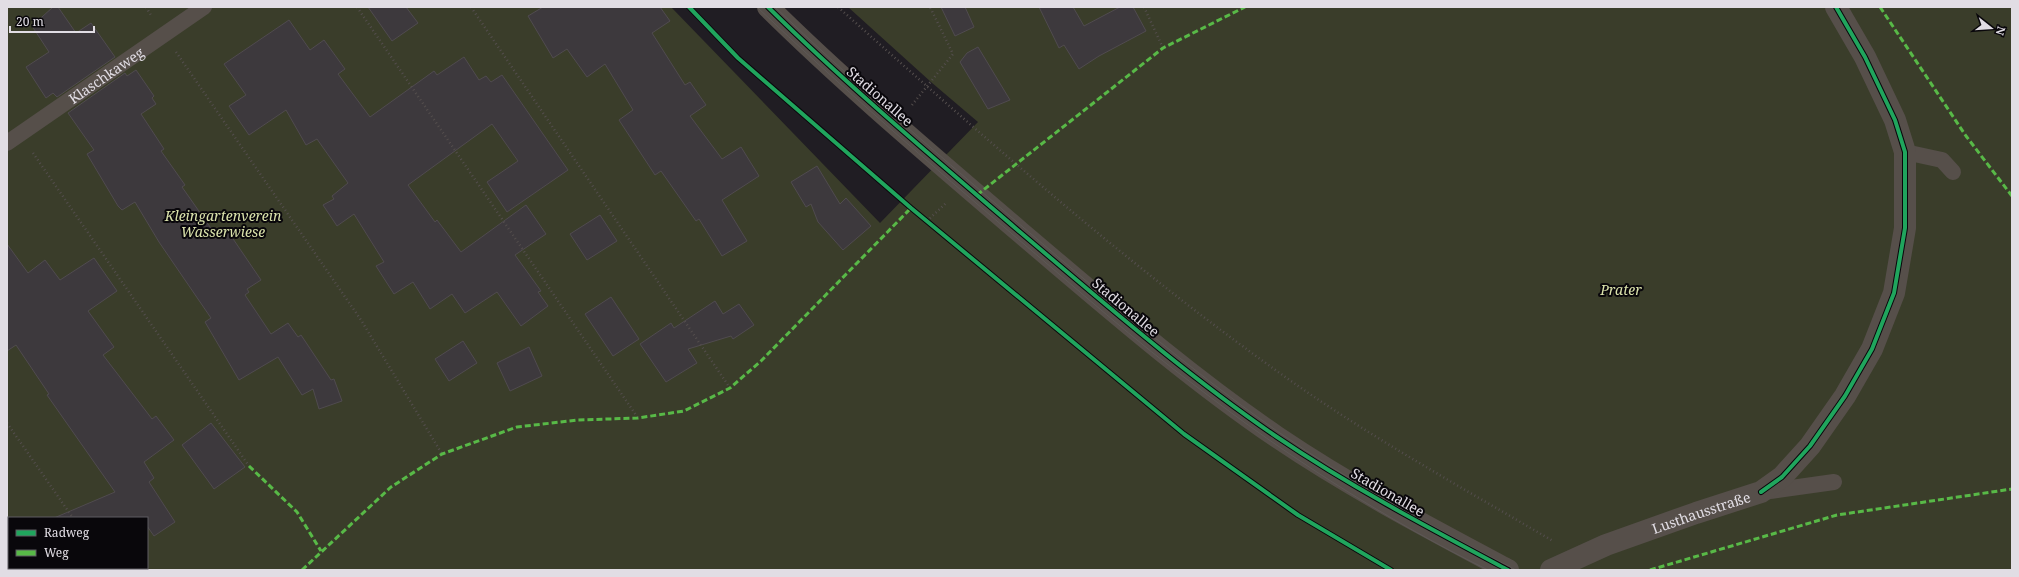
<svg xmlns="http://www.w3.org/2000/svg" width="2019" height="577" font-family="'Noto Serif',serif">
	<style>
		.green { fill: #3a3d2a; fill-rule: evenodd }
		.building { fill: #3d393d; stroke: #504b4f }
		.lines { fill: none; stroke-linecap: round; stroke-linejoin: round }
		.path { stroke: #544e4d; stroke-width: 2.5; stroke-dasharray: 1 3; stroke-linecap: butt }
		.lane { stroke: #564f4a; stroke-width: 16 }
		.street { stroke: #564f4a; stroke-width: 22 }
		.tram { stroke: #5d5856; stroke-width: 1 }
		.quiet { stroke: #58b947; stroke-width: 3; stroke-dasharray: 6 3; stroke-linecap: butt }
		.cycleway-casing { stroke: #09070b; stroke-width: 6 }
		.cycleway { stroke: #20a55d; stroke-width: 4 }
		.labels { text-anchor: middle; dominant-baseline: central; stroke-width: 4; stroke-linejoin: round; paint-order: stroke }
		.street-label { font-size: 14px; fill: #e1dde4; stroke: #09070b }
		.park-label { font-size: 14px; font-style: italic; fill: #dae2ab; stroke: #09070b }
	</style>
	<rect width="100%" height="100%" fill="#201d23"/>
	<path class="green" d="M7 7H671L880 223 978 122 931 82 848 7H2012V570H7ZM9 518H147V568H9Z"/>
	<g class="building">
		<polygon points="53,7 58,7 76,33 91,23 115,57 57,97 53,93 46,98 26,67 49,52 32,26"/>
		<polygon points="368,7 406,7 418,23 392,41"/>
		<polygon points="543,7 660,7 670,21 652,33 685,85 690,82 706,105 690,116 722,159 741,147 759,176 722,200 747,241 722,256 699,219 696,221 661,171 655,175 619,120 633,110 605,64 587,77 567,49 553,58 528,16"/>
		<polygon points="941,7 965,7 974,27 955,36"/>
		<polygon points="1039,7 1073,7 1084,26 1120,7 1133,7 1146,31 1099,56 1079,69 1064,45 1059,48"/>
		<polygon points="289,20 310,50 324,40 345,69 338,74 370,117 434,71 437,75 464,57 479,80 486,76 491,82 502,75 568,170 507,212 487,182 518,161 492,124 408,185 435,222 437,220 461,252 526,205 546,234 515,255 541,291 538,292 548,306 521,326 497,292 465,313 452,294 430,309 413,282 394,294 376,266 384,262 354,214 337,226 323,205 334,199 332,196 348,183 317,139 306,145 286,110 249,135 229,106 246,95 224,64"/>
		<polygon points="978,47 1010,100 988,109 960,62 967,53"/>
		<polygon points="136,70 154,96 152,98 156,104 141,114 164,149 161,151 185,185 182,187 215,234 225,227 261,280 247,289 249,292 245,295 271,334 288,323 298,337 301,335 331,380 334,379 342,401 319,409 313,389 302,395 278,357 239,380 205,322 211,318 159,242 135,202 122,210 118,206 87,154 94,150 68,113 125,73 127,76"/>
		<polygon points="817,166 840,204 846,198 871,226 843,250 818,222 811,204 806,207 791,182"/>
		<polygon points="600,215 617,241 587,260 570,234"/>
		<polygon points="7,244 28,273 45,260 60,280 94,258 117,291 88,311 114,347 103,355 152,419 156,416 174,440 144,462 154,478 149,482 175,522 154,536 147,526 147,518 54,518 115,492 47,395 49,394 16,345 7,351"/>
		<polygon points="611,297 639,339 613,356 585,314"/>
		<polygon points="715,301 723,314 739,304 754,325 733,339 731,336 688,349 697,363 666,382 640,344 671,323 674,328"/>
		<polygon points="463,341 477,363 449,381 435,359"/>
		<polygon points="529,347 542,376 510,391 497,363"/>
		<polygon points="211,423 245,467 214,489 182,445"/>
	</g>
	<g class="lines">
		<g class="path">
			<polyline points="146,7 152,17"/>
			<polyline points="357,7 638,418"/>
			<polyline points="471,7 730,388"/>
			<path d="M838 7C979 133 1120 259 1274 369 1363 433 1459 486 1553 541"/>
			<polyline points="1144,7 1163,48"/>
			<polyline points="176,52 361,320 442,454"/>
			<polyline points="912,105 953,54 930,7"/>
			<polyline points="33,153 249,466"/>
			<polyline points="927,221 946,203"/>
			<polyline points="7,423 73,518"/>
			<polyline points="109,568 110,570"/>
			<polyline points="14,570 17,568"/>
		</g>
		<g class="lane">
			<path id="s1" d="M7 143 204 7"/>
			<polyline points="1905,152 1942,160 1953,172"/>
			<polyline points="1763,492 1834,482"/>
		</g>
		<g class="street">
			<path d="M768 7C848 86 935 159 1020 232 1104 303 1186 375 1277 437 1351 487 1429 528 1508 570"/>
			<path id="s2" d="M1551 570 1606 545 1696 513 1761 492 1782 477 1810 446 1845 396 1872 349 1894 293 1905 228V152L1895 120 1865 57 1836 7"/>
		</g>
		<g class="tram">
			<path d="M757 7C841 87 929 163 1018 239 1077 289 1135 341 1197 387 1288 457 1385 519 1488 570"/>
			<path d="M775 7C851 80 931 148 1010 216 1097 290 1183 365 1277 431 1353 484 1434 528 1516 570"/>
		</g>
		<g class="quiet">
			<polyline points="1880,7 1966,136 2012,196"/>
			<polyline points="977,195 1163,48 1245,7"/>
			<polyline points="249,466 297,512 321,551"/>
			<polyline points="302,570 391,487 442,454 517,427 578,420 638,418 684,411 730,388 761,361 911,208"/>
			<polyline points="1650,570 1837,515 2012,489"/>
		</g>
		<defs>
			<g id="cycleway">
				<polyline points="689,7 738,58 911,208 1184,434 1298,515 1391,570"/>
				<path d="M768 7C848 86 935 159 1020 232 1104 303 1186 375 1277 437 1351 487 1429 528 1508 570"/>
				<polyline points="1761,492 1782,477 1810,446 1845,396 1872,349 1894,293 1905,228 1905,152 1895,120 1865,57 1836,7"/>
			</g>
		</defs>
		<use href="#cycleway" class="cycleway-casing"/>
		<use href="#cycleway" class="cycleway"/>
	</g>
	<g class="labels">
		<g class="street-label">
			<text stroke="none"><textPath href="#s1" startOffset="120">Klaschkaweg</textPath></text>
			<text transform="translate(880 96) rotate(41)">Stadionallee</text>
			<text transform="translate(1126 307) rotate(40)">Stadionallee</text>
			<text transform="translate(1388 492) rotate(30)">Stadionallee</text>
			<text stroke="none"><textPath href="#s2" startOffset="161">Lusthausstraße</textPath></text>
		</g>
		<g class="park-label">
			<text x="223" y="215">Kleingartenverein<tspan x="223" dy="16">Wasserwiese</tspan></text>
			<text x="1621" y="289">Prater</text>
		</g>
	</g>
	<rect width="2019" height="577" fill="none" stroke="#e1dde4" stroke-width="16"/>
	<rect x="8" y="517" width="140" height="52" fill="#09070b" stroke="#5f5d62"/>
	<rect x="16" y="530" width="20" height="6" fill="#20a55d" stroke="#5f5d62"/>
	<text x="44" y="537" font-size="12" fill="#e1dde4">Radweg</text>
	<rect x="16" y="550" width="20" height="6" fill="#58b947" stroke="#5f5d62"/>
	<text x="44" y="557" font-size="12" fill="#e1dde4">Weg</text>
	<g transform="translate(1991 28) rotate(107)" stroke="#09070b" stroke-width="3" paint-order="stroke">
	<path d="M0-3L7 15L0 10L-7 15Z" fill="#e1dde4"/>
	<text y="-6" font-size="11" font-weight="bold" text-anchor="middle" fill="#e1dde4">N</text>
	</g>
	<path d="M10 26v6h84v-6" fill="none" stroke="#e1dde4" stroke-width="2"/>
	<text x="16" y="26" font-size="12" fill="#e1dde4" stroke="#09070b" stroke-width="3" paint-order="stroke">20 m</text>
</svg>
